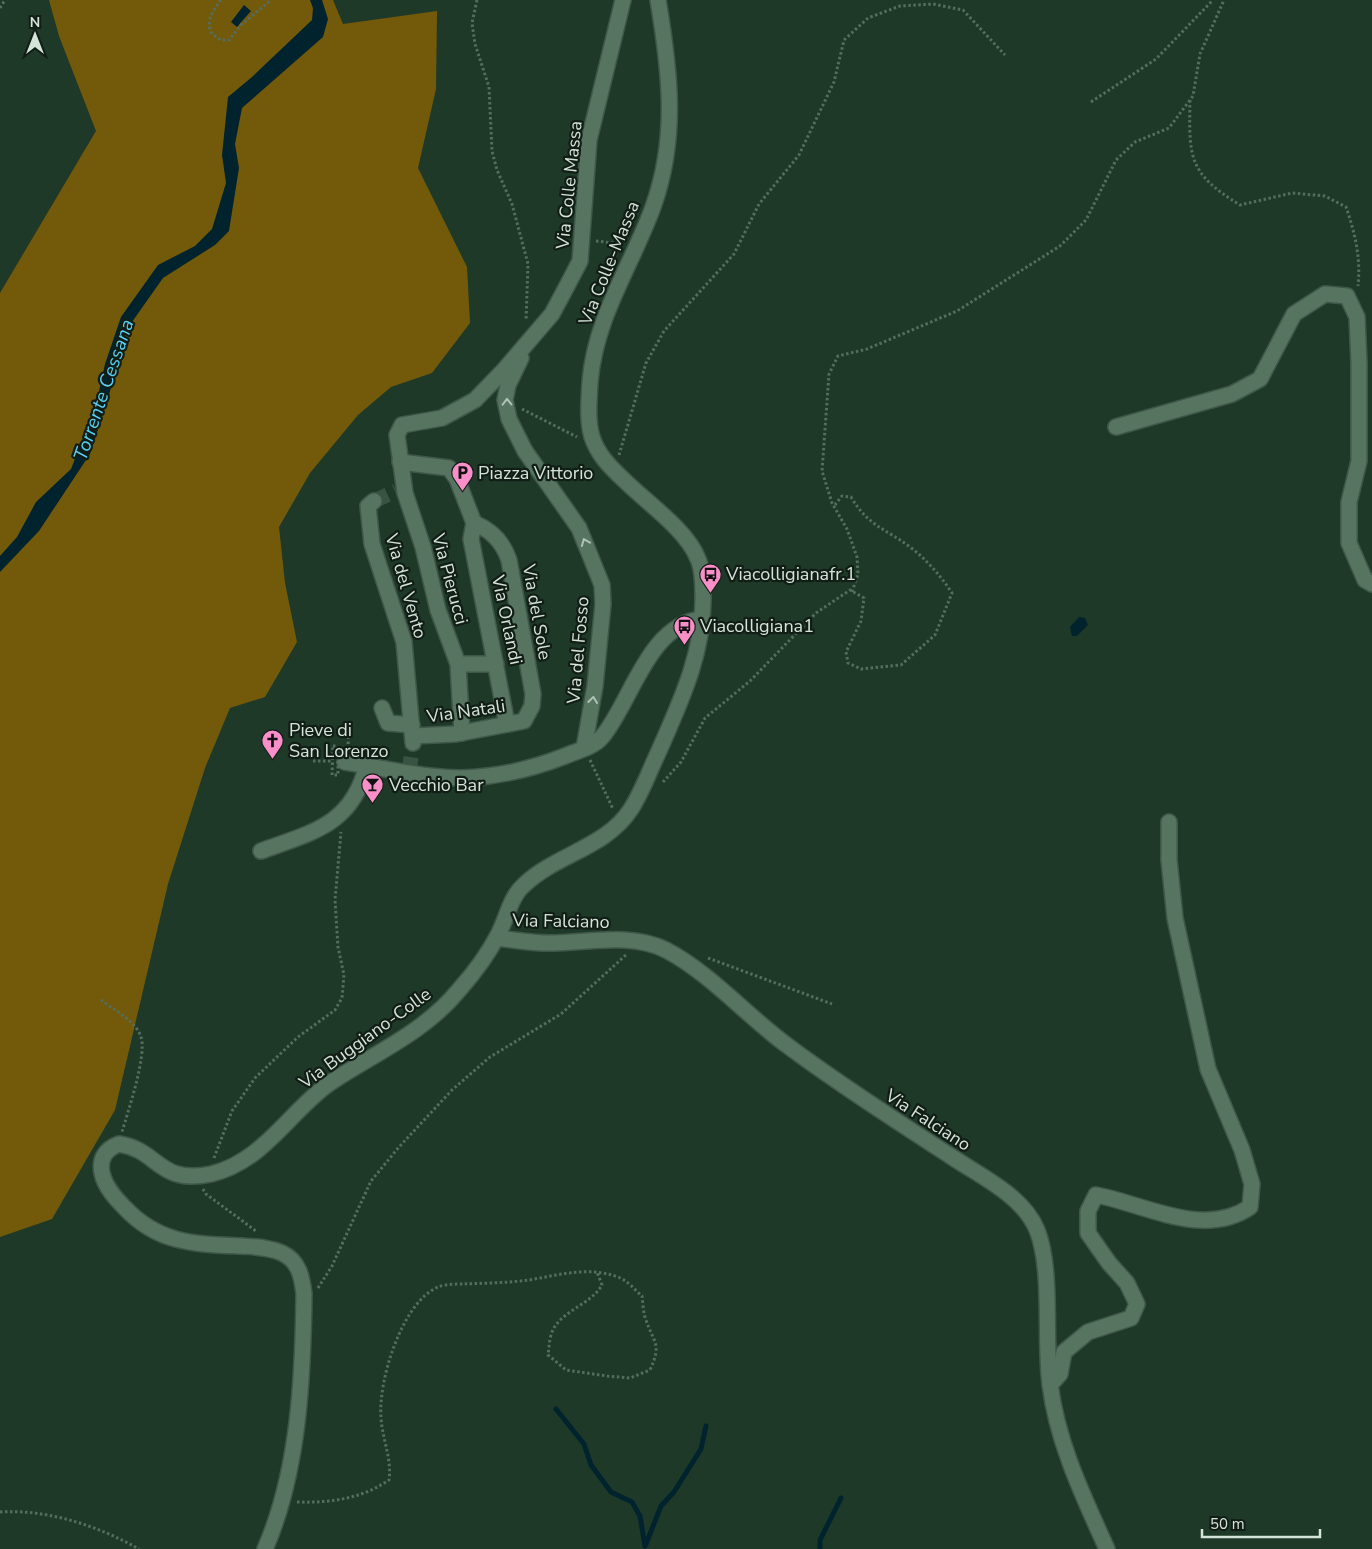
<svg xmlns="http://www.w3.org/2000/svg" width="1372" height="1549" font-family="'Nunito Sans',sans-serif">
	<style>
		.forest { fill: #735a0b }
		.water { fill: #00232e }
		.lines { fill: none; stroke-linecap: round; stroke-linejoin: round }
		.stream { stroke: #00232e; stroke-width: 5 }
		.minor-tunnel { stroke: #395343; stroke-width: 15; stroke-dasharray: 15 8; stroke-linecap: butt }
		.minor-casing { stroke: #3f5748; stroke-width: 18 }
		.path { stroke: #556d5e; stroke-width: 3; stroke-dasharray: 2.5 2.5; stroke-linecap: butt }
		.minor { stroke: #577461; stroke-width: 15 }
		.oneway { stroke: #aec2b5 }
		.labels { text-anchor: middle; dominant-baseline: central; stroke-width: 4.5; stroke-linejoin: round; paint-order: stroke }
		.street-label { font-size: 18px; fill: #d4e4d9; stroke: #111d15 }
		.poi-label { font-size: 18px; fill: #d4e4d9; stroke: #111d15; text-anchor: start }
		.water-label { font-size: 19px; font-style: italic; fill: #5ad0f6; stroke: #111d15 }
	</style>
	<rect width="100%" height="100%" fill="#1e3928"/>
	<polygon class="forest" points="49,0 333,0 343,24 437,11 436,89 418,168 467,267 470,323 432,373 391,387 358,415 310,473 279,527 285,583 297,642 265,697 230,708 205,768 168,884 115,1110 52,1219 0,1237 0,293 96,131 59,36"/>
	<g class="water">
		<polygon points="310,0 322,0 328,19 323,37 242,108 235,144 239,168 229,231 215,245 163,278 132,322 127,326 109,395 90,454 39,531 0,572 0,556 17,537 36,502 71,469 96,405 105,364 121,317 158,265 195,246 212,229 226,183 222,155 228,97 252,77 312,20 313,8"/>
		<polygon points="244,5 251,11 237,27 231,22"/>
		<polygon points="1079,617 1085,618 1088,625 1077,636 1072,636 1070,627"/>
	</g>
	<g class="lines">
		<g class="stream">
			<polyline points="556,1409 584,1444 591,1465 611,1492 632,1502 640,1516 645,1546"/>
			<polyline points="646,1544 661,1506 674,1492 701,1449 706,1426"/>
			<polyline points="820,1549 820,1540 841,1498"/>
		</g>
		<g class="minor-tunnel">
			<polyline points="374,501 396,491"/>
			<polyline points="409,772 413,743"/>
		</g>
		<defs>
			<g id="minor">
				<polyline points="521,358 508,385 505,400 509,419 525,451 579,528 602,585 603,604 595,686 584,748"/>
				<polyline points="1116,427 1232,394 1260,379 1294,314 1325,294 1347,296 1357,317 1359,363 1359,461 1349,502 1349,543 1365,580 1372,584"/>
				<polyline points="400,462 449,468 457,479 474,523"/>
				<polyline points="374,501 368,506 372,544 404,642 413,743"/>
				<polyline points="474,523 471,539 507,724"/>
				<polyline points="458,664 496,664"/>
				<polyline points="382,708 388,723 412,725"/>
				<polyline points="462,733 458,664 438,610 423,547 405,493 397,435 402,425 442,418 475,400 504,370 552,314 568,284 580,261 589,140 623,0"/>
				<path d="M413 736 456 734 524 721 532 706 533 694 509 560C503 542 491 530 474 523"/>
				<path d="M345 762C390 769 442 783 488 776 513 773 542 765 565 756 577 751 594 747 602 737 631 703 648 624 702 619"/>
				<path d="M261 851C313 832 352 825 367 765"/>
				<path d="M497 938C516 940 536 944 555 943 590 942 633 933 666 950 710 973 748 1017 788 1046 840 1085 895 1120 949 1155 978 1175 1023 1195 1037 1230 1053 1270 1044 1339 1050 1384 1057 1442 1083 1496 1107 1549"/>
				<path d="M1050 1385 1060 1374 1064 1352 1088 1332 1131 1318 1137 1304 1127 1283 1109 1263 1088 1233V1211L1096 1195C1145 1204 1203 1239 1250 1207L1252 1184 1242 1150 1208 1069 1175 918 1169 860V822"/>
				<path d="M265 1549C299 1471 303 1377 304 1294 302 1277 299 1261 282 1253 269 1247 255 1247 241 1246 195 1244 159 1244 125 1208 115 1198 105 1187 102 1173 99 1158 106 1149 119 1144 159 1150 158 1185 211 1174 262 1162 288 1114 327 1085 372 1054 423 1034 459 990 474 973 489 953 499 933 507 917 511 896 524 885 556 854 606 848 631 809 642 792 649 772 658 753 680 703 704 653 703 597 703 585 703 570 698 559 687 530 646 502 624 480 610 467 598 455 592 437 587 420 589 400 590 382 595 318 631 267 653 207 678 138 670 71 658 0"/>
			</g>
		</defs>
		<use href="#minor" class="minor-casing"/>
		<g class="path">
			<path d="M221 0C213 11 205 21 212 34L221 40H229L241 25 271 0"/>
			<polyline points="477,0 472,23 475,44 489,87 492,151 497,170 512,204 528,264 526,321"/>
			<polyline points="0,8 5,0"/>
			<path d="M1190 100C1189 158 1188 173 1240 205L1292 193 1325 196 1346 207C1355 233 1361 258 1358 286"/>
			<polyline points="1091,102 1156,59 1213,0"/>
			<polyline points="596,241 622,244"/>
			<polyline points="522,409 577,437"/>
			<polyline points="619,455 646,363 664,331 734,254 759,204 799,155 834,82 844,40 868,18 900,6 933,4 963,10 1005,55"/>
			<polyline points="852,592 858,574 857,557 847,529 832,503 822,471 829,374 838,356 867,349 957,311 1060,246 1086,220 1116,160 1135,142 1169,128 1193,96 1200,54 1224,0"/>
			<polygon points="333,746 338,746 338,775 332,775"/>
			<polyline points="348,749 349,721"/>
			<polyline points="590,760 613,809"/>
			<polyline points="313,761 332,761"/>
			<path d="M663 782 681 762 705 718 750 681 816 613 850 590 864 598 861 621 846 652 848 663 861 669 901 665 935 635 952 593C940 575 927 560 910 547 885 528 869 527 851 497L842 496 834 506"/>
			<polyline points="708,958 832,1004"/>
			<path d="M101 1000C114 1010 136 1021 141 1037 147 1056 128 1111 122 1132"/>
			<polyline points="214,1158 232,1111 255,1078 298,1037 335,1010 342,998 344,975 338,947 335,900 341,832"/>
			<polyline points="203,1189 206,1194 256,1231"/>
			<polyline points="318,1288 332,1266 371,1181 399,1147 452,1090 490,1057 561,1014 627,954"/>
			<path d="M297 1502C330 1503 361 1499 389 1480 392 1458 382 1439 381 1417 378 1381 402 1302 438 1287 445 1284 457 1284 464 1284 485 1283 508 1283 529 1280 559 1275 588 1266 618 1277 627 1280 635 1290 642 1296 643 1303 643 1313 646 1320 654 1344 662 1343 650 1370L630 1378 607 1376 566 1370 548 1355C549 1349 549 1342 551 1335 558 1311 590 1306 602 1285L597 1272"/>
			<path d="M0 1512C48 1509 98 1526 139 1549"/>
		</g>
		<use href="#minor" class="minor"/>
	</g>
	<defs><path id="oneway-chevron" d="M-2-3.5L2.5 0L-2 3.5" fill="none" stroke-width="1.6" stroke-linecap="round" stroke-linejoin="round" transform="scale(1.25)"/></defs>
	<g class="oneway">
		<use href="#oneway-chevron" transform="translate(507 402) rotate(-91)"/>
		<use href="#oneway-chevron" transform="translate(585 542) rotate(-112)"/>
		<use href="#oneway-chevron" transform="translate(593 700) rotate(-83)"/>
	</g>
	<defs>
		<symbol id="parking-pin" viewBox="-11 -11 22 30"><path d="M0 17L-7.5 6A9.5 9.5 0 1 1 7.5 6Z" fill="#f98fc8" stroke="#111d15"/><path d="M-3.5-5.5H1a3.5 3.5 0 0 1 0 7H-1V5.5H-3.5ZM-1-3.4V-.6H.8a1.4 1.4 0 0 0 0-2.8Z" fill="#111"/></symbol>
		<symbol id="bus-pin" viewBox="-11 -11 22 30"><path d="M0 17L-7.5 6A9.5 9.5 0 1 1 7.5 6Z" fill="#f98fc8" stroke="#111d15"/><path d="M-5-6H5V4H4V6H2V4H-2V6H-4V4H-5ZM-3.5-4V0h7V-4ZM-3.5 1.2v1.5H-2V1.2ZM2 1.2v1.5H3.5V1.2Z" fill="#111"/></symbol>
		<symbol id="church-pin" viewBox="-11 -11 22 30"><path d="M0 17L-7.5 6A9.5 9.5 0 1 1 7.5 6Z" fill="#f98fc8" stroke="#111d15"/><path d="M-1.2-6h2.4v3.5h3.3v2.4h-3.3V6h-2.4V-.1h-3.3v-2.4h3.3Z" fill="#111"/></symbol>
		<symbol id="bar-pin" viewBox="-11 -11 22 30"><path d="M0 17L-7.5 6A9.5 9.5 0 1 1 7.5 6Z" fill="#f98fc8" stroke="#111d15"/><path d="M-6-5H6L.8 .8V4.5H3.5V6h-7V4.5H-.8V.8Z" fill="#111"/></symbol>
	</defs>
	<g fill-rule="evenodd">
		<use href="#parking-pin" x="450" y="460" width="25" height="34"/>
		<use href="#bus-pin" x="698" y="562" width="25" height="34"/>
		<use href="#bus-pin" x="672" y="614" width="25" height="34"/>
		<use href="#church-pin" x="260" y="728" width="25" height="34"/>
		<use href="#bar-pin" x="360" y="772" width="25" height="34"/>
	</g>
	<g class="labels">
		<g class="street-label">
			<text transform="translate(569 185) rotate(-84)">Via Colle Massa</text>
			<text transform="translate(609 263) rotate(-68)">Via Colle-Massa</text>
			<text transform="translate(450 579) rotate(75)">Via Pierucci</text>
			<text transform="translate(406 586) rotate(74)">Via del Vento</text>
			<text transform="translate(537 612) rotate(80)">Via del Sole</text>
			<text transform="translate(507 620) rotate(78)">Via Orlandi</text>
			<text transform="translate(578 650) rotate(-85)">Via del Fosso</text>
			<text transform="translate(466 711) rotate(-8)">Via Natali</text>
			<text transform="translate(561 921) rotate(1)">Via Falciano</text>
			<text transform="translate(365 1038) rotate(-36)">Via Buggiano-Colle</text>
			<text transform="translate(928 1120) rotate(33)">Via Falciano</text>
		</g>
		<g class="poi-label">
			<text x="478" y="473">Piazza Vittorio</text>
			<text x="726" y="574">Viacolligianafr.1</text>
			<text x="700" y="626">Viacolligiana1</text>
			<text x="289" y="730">Pieve di<tspan x="289" dy="21">San Lorenzo</tspan></text>
			<text x="389" y="785">Vecchio Bar</text>
		</g>
		<g class="water-label">
			<text transform="translate(104 390) rotate(-71)">Torrente Cessana</text>
		</g>
	</g>
	<g transform="translate(35 35)" stroke="#111d15" stroke-width="4" paint-order="stroke">
	<path d="M0-4L9 19L0 12L-9 19Z" fill="#d4e4d9"/>
	<text y="-8" font-size="14" font-weight="bold" text-anchor="middle" fill="#d4e4d9">N</text>
	</g>
	<path d="M1202 1529v8h118v-8" fill="none" stroke="#d4e4d9" stroke-width="2.5"/>
	<text x="1210" y="1529" font-size="15" fill="#d4e4d9" stroke="#111d15" stroke-width="4" paint-order="stroke">50 m</text>
</svg>
